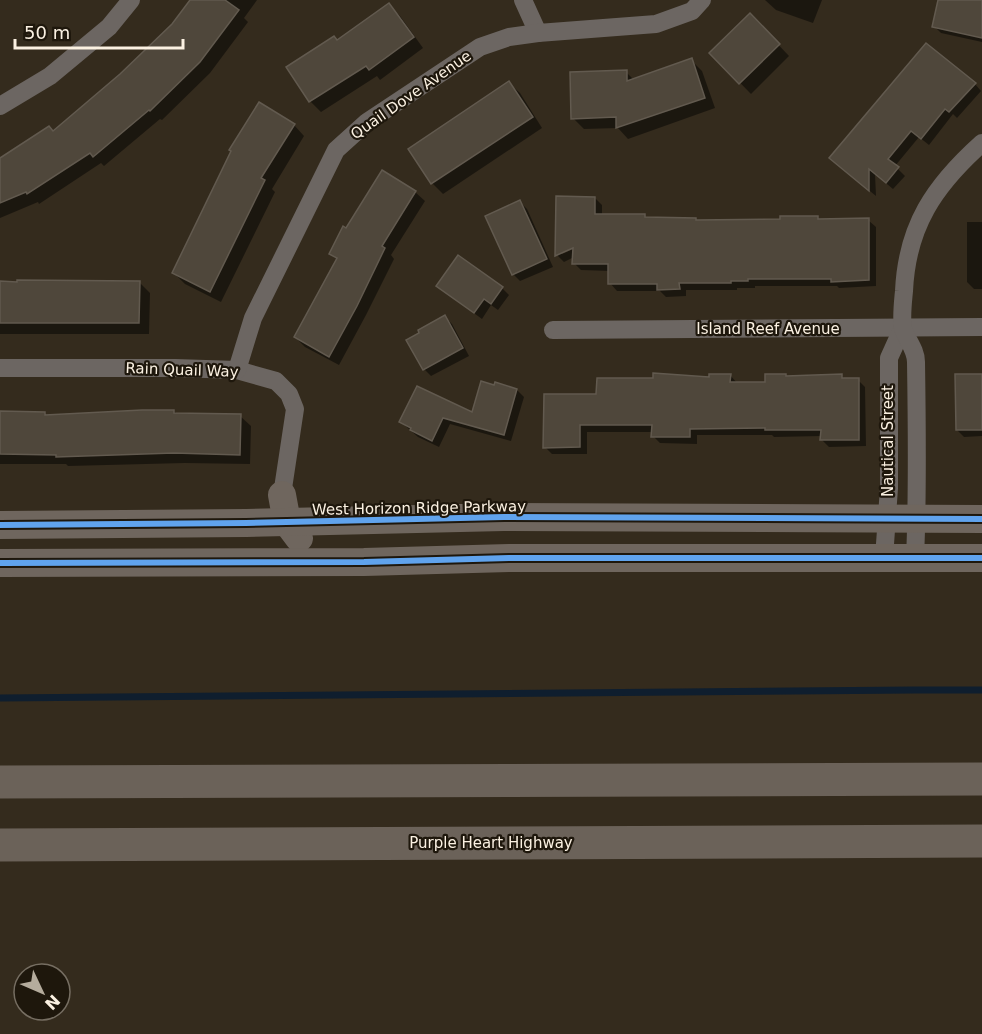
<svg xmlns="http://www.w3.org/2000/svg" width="982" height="1034" font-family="'DejaVu Sans',sans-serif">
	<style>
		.shadow { fill: #0007; fill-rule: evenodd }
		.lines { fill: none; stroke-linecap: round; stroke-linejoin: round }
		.stream { stroke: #0f1e2e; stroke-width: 7 }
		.building { fill: #4f473b; stroke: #625a4f; stroke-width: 1.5 }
		.minor { stroke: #6c6662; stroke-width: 18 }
		.primary { stroke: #6f665e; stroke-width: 28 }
		.motorway { stroke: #6b6259; stroke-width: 33 }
		.cycleway-casing { stroke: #1e170c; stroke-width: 10 }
		.cycleway { stroke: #60a3ed; stroke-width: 6 }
		.labels { text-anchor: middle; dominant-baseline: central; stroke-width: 4.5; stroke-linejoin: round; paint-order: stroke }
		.street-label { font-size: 15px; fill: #fbf1e2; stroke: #1e170c }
	</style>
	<rect width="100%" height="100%" fill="#342b1d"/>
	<g class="shadow">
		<polygon points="192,0 257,0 244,18 248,22 210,73 162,120 160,119 104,166 101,163 39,204 38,202 0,218 0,160 54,132 121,75 173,25"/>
		<polygon points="765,0 822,0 813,23 776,10"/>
		<polygon points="940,0 982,0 982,42 941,33 934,26"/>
		<polygon points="389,5 400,16 423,48 380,80 377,76 321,112 310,101 288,67 338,42"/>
		<polygon points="750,15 789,56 751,94 711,53"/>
		<polygon points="691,60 702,71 715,108 628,139 618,128 584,129 573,118 626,72 634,80"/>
		<polygon points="509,83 520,93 542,128 443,194 432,183"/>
		<polygon points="975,84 981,91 957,118 953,114 929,145 919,137 895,166 905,176 893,189 875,174 876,196 838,165"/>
		<polygon points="294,125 304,136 272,189 275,192 221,302 185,284 174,273"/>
		<polygon points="415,192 425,201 391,255 394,259 366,315 339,365 305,347 295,337 338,260 331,254 346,230"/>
		<path d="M595 198 602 205V216L644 215 648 219H695L697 221H781L818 217 820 220H868L876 227V286L839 288 837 286H755V288H737V290H686V296L666 297 660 291H617L610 283V271L581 270 574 263V257L564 262 557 255ZM580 246 562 254V251Z"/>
		<polygon points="520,202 527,209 553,267 520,281 513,274"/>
		<polygon points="967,222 982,222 982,289 974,289 967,282"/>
		<polygon points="139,282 150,293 149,334 0,334 0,283"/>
		<polygon points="502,288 509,295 498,310 491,305 482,319 445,292"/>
		<polygon points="445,317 452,324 469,356 431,376 424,369"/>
		<polygon points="730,375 737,383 766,384 786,375 788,377 841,375 846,380 858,380 865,387 866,446 829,447 822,440 822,436 774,437 772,435 697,435 697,444 660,443 653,436 653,432 587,432 587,454 552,454 545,447 598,395"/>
		<polygon points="982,376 982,436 964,437 957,430"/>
		<polygon points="517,390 524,397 511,441 450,424 439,447 418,437 401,422 473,415"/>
		<polygon points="174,411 177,414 240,416 251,426 250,464 185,463 68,466 66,464 0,464 0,412 44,413 47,416"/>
	</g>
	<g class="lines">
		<polyline class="stream" points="0,698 914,690 982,690"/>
	</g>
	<g class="building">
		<polygon points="190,0 225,0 239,10 200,62 150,111 149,110 93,157 90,153 27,194 26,192 0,203 0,158 49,126 53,131 120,74 172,24"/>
		<polygon points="938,0 982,0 982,38 932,27"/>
		<polygon points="389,3 414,37 369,70 366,66 309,102 286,67 334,36 337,40"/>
		<polygon points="750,13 780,44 739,84 709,53"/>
		<polygon points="926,43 976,83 949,112 945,109 921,139 911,131 888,159 899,167 886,183 869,169 869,191 829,158"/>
		<polygon points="692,58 705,98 616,128 616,117 571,119 570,72 627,70 627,81"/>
		<polygon points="509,81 533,117 431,184 408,149"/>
		<polygon points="259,102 295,124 261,178 265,180 210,292 172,273 231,151 229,150"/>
		<polygon points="382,170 416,191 382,246 385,248 357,306 329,357 294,337 337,258 329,254 343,226 346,228"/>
		<polygon points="556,196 595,197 595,214 645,214 645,217 696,218 696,220 780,219 780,216 818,216 818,219 869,218 869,280 831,282 831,279 748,279 748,281 731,281 731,283 679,283 680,289 657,290 657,284 608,284 608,264 572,264 573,248 555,256"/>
		<polygon points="520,200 547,259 512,275 485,216"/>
		<polygon points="458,255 503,287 491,304 484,299 474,313 436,286"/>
		<polygon points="17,280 140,281 139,323 0,323 0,281 17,282"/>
		<polygon points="445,315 463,348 423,370 406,340 419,333 418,330"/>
		<polygon points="653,373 709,377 709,374 731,374 730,382 765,382 765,374 786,374 786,376 842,374 842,378 859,378 859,440 820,440 821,430 765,430 765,428 690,429 690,437 651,437 652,425 580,425 580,447 543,448 544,394 596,394 597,378 653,378"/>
		<polygon points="955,374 982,374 982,430 956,430"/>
		<polygon points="481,381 494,385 495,382 517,389 504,435 443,418 432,441 410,430 411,428 399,422 417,386 472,412"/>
		<polygon points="142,410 174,410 174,413 241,414 240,455 174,453 56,457 56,455 0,454 0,411 45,412 45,415"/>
	</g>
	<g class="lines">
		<g class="minor">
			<polyline points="523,0 538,33"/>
			<polyline points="0,106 50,76 109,27 131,0"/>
			<polyline points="553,330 982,327"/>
			<polyline points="0,368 175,368 237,370 276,381 289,394 295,409 282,495"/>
			<polyline points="237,370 253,318 336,150 367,122 480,47 509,37 538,33 656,24 692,11 702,0"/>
			<polyline points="884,558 889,488 889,358 903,327"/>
			<path d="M915 558C918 493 917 427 916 362 916 349 906 339 903 328 901 317 903 302 904 291 907 226 934 186 982 143"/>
		</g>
		<g class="primary">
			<polyline points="282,495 287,522 299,538"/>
			<polyline points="0,525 246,523 504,517 982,519"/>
			<polyline points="0,563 364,562 509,558 982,558"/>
		</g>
		<g class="motorway">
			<polyline points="0,782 982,779"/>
			<polyline points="0,845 982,841"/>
		</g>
		<defs>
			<g id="cycleway">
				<polyline points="0,525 246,523 504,517 982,519"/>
				<polyline points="0,563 364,562 509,558 982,558"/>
			</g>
		</defs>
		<use href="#cycleway" class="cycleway-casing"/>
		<use href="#cycleway" class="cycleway"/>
	</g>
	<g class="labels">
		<g class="street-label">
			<text transform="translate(411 95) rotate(-35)">Quail Dove Avenue</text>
			<text x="768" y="329">Island Reef Avenue</text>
			<text transform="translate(182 370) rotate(2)">Rain Quail Way</text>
			<text transform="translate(888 441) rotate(-90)">Nautical Street</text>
			<text transform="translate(419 508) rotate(-1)">West Horizon Ridge Parkway</text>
			<text x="491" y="843">Purple Heart Highway</text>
		</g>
	</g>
	<g transform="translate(42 992) rotate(134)"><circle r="28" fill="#1e170c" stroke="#766e62" stroke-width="1.5"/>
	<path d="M0-4.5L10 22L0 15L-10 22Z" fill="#b5ac9d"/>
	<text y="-9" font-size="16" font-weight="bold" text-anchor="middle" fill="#fbf1e2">N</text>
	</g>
	<path d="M15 39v9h168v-9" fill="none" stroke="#fbf1e2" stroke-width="3"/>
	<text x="24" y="39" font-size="18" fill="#fbf1e2" stroke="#1e170c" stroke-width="4.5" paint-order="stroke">50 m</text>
</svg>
